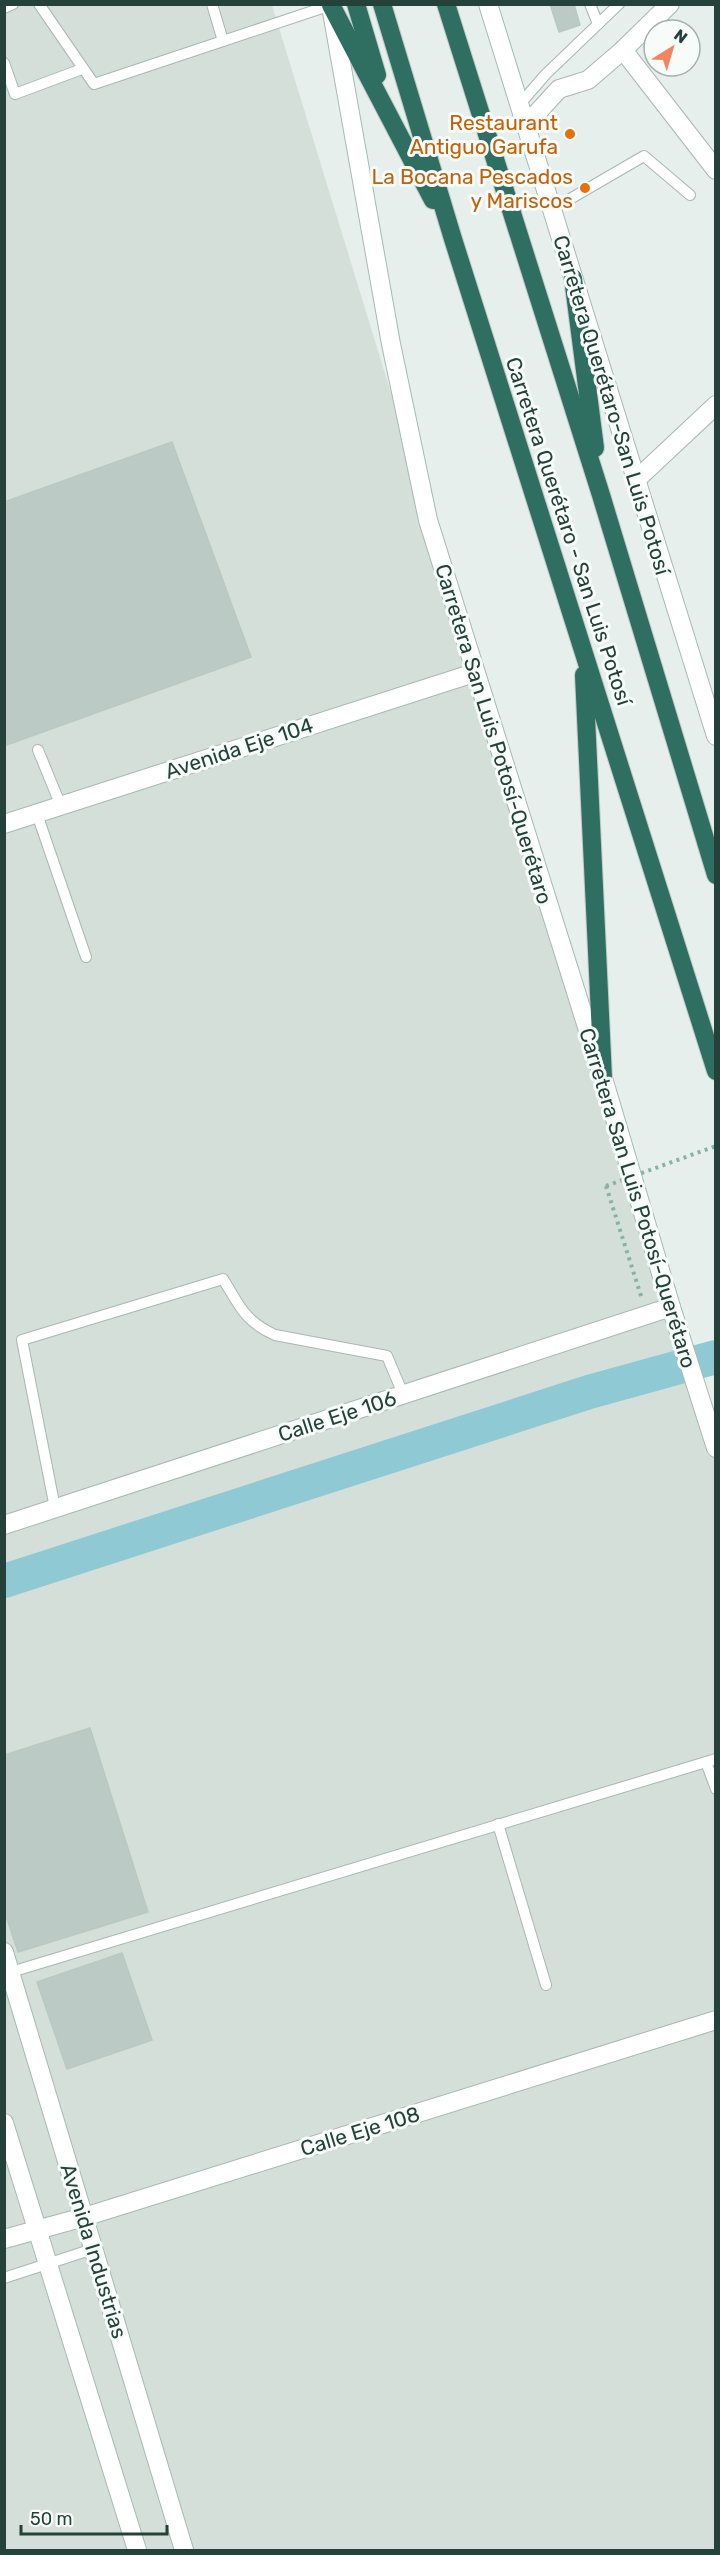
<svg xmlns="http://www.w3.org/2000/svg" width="720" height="2555" font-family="Rubik,sans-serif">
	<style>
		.built { fill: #d4dfda }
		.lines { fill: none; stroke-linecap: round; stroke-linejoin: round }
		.river { stroke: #8ec9d4; stroke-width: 34 }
		.building { fill: #bbcac4; stroke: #b8c9c2; stroke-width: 1.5 }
		.lane-casing { stroke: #a8b8b2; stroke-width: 12 }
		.street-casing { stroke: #a8b8b2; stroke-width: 20 }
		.secondary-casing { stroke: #a4bbb3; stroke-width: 20 }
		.highway-casing { stroke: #c2cac8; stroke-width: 20 }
		.path { stroke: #86b3a5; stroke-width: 4; stroke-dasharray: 3 4.5; stroke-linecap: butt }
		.lane { stroke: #fff; stroke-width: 10 }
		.street { stroke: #fff; stroke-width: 18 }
		.secondary { stroke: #fff; stroke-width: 18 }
		.highway { stroke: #2f6f62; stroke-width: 18 }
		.path-bridge { stroke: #86b3a5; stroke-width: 4; stroke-dasharray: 3 4.5; stroke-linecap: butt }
		.food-dot { fill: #e8710a; stroke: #f7fbf9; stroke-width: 2 }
		.labels { text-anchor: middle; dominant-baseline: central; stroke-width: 6; stroke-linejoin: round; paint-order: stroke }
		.food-label { font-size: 21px; fill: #c56008; stroke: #f7fbf9; text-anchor: end }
		.street-label { font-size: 21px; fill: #24423a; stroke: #f7fbf9 }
	</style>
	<rect width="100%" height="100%" fill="#e6efeb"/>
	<polygon class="built" points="5,5 272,5 715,1450 715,2550 5,2550"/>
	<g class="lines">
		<polyline class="river" points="4,1581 589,1392 716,1357"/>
	</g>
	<g class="building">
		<polygon points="550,4 574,4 580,25 559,32"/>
		<polygon points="172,442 251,657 4,746 4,502"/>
		<polygon points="90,1728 148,1912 18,1952 4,1910 4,1755"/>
		<polygon points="122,1953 152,2040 67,2069 37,1982"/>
	</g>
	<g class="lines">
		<defs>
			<g id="lane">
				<polyline points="39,4 94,84 223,41"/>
				<polyline points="212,4 223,41 331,5"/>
				<polyline points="590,4 598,24"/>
				<polyline points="4,8 13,4"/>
				<polyline points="4,63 15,94 82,69"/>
				<polyline points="519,105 546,74 619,4"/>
				<polyline points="551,210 644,156 690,195"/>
				<polyline points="38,750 61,806"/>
				<polyline points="37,814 86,957"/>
				<path d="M55 1508 22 1340 223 1279C240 1306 244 1321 275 1335L387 1356 403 1394"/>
				<polyline points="706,1762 716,1789"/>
				<polyline points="498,1824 546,1985"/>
				<polyline points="11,1972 716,1759"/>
				<polyline points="4,2278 93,2249"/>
			</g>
			<g id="street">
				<polyline points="623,50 716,170"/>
				<polyline points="525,126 559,89 588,80 623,50 670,4"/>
				<polyline points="636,480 716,405"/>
				<polyline points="4,824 474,673"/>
				<polyline points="4,1525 671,1307"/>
				<polyline points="4,2239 84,2217 716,2020"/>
			</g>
			<g id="secondary">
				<polyline points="488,4 716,736"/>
				<polyline points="332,12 391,344 428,520 603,1078 671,1307 716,1448"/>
				<polyline points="4,1952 184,2550"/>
				<polyline points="4,2123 137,2550"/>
			</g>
			<g id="highway">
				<polyline points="356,4 377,75"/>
				<polyline points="382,4 453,239 716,1071"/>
				<polyline points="446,4 601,495 716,875"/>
				<polyline points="331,5 433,200"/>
				<polyline points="573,278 595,448"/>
				<polyline points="584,675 603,1078"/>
			</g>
		</defs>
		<use href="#lane" class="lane-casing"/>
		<use href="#street" class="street-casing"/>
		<use href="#secondary" class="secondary-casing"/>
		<use href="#highway" class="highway-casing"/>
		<polyline class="path" points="606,1186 642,1299"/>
		<use href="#lane" class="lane"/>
		<use href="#street" class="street"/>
		<use href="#secondary" class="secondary"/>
		<use href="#highway" class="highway"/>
		<polyline class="path-bridge" points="606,1186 716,1146"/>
	</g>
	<g class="food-dot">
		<circle cx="570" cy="134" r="6"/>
		<circle cx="585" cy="188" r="6"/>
	</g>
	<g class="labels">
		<g class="food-label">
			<text x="558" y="122">Restaurant<tspan x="558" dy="24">Antiguo Garufa</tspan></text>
			<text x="573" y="176">La Bocana Pescados<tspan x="573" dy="24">y Mariscos</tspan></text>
		</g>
		<g class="street-label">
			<text transform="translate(612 405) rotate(73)">Carretera Querétaro-San Luis Potosí</text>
			<text transform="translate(569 531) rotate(72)">Carretera Querétaro - San Luis Potosí</text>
			<text transform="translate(494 734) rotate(73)">Carretera San Luis Potosí-Querétaro</text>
			<text transform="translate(239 748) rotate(-18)">Avenida Eje 104</text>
			<text transform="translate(638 1198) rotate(73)">Carretera San Luis Potosí-Querétaro</text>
			<text transform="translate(337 1416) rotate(-18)">Calle Eje 106</text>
			<text transform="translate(360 2131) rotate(-17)">Calle Eje 108</text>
			<text transform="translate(94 2251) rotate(73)">Avenida Industrias</text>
		</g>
	</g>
	<rect width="720" height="2555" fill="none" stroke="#24423a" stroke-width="12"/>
	<g transform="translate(672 48) rotate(37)"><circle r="28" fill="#f7fbf9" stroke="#a3b1ad" stroke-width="1.5"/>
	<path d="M0-4.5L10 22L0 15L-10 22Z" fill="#f4845f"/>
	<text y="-9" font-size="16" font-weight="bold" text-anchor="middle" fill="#24423a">N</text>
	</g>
	<path d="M21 2525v9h146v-9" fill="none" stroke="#24423a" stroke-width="3"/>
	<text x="30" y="2525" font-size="18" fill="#24423a" stroke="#f7fbf9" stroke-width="4.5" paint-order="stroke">50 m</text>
</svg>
